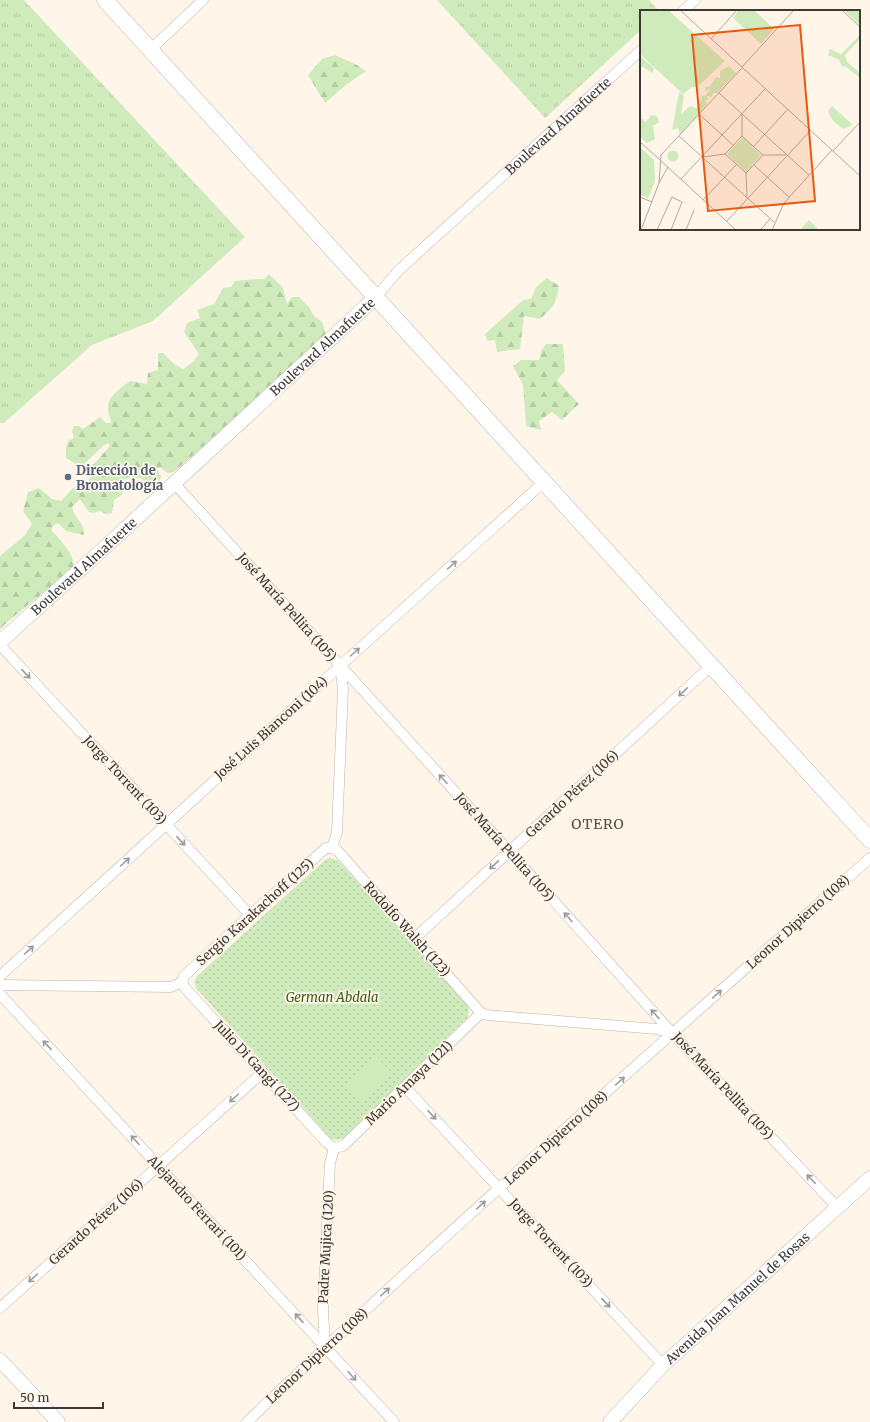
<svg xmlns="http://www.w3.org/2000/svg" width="870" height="1422" font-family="Merriweather,serif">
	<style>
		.grass { fill: url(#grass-tufts) }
		.forest { fill: url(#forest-firs) }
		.park { fill: url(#park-dots) }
		.pitch { fill: #cfebbc }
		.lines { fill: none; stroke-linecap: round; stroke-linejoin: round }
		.minor-casing { stroke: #bcb3a8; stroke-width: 11 }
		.secondary-casing { stroke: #bcb3a8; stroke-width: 15 }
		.primary-casing { stroke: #bcb3a8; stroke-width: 17 }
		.minor { stroke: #fff; stroke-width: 10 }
		.secondary { stroke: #fff; stroke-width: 14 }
		.primary { stroke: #fff; stroke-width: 16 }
		.oneway { stroke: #9e9c9a }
		.service-dot { fill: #5c6f8a; stroke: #fff5e9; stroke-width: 1.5 }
		.labels { text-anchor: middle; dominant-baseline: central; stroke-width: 3.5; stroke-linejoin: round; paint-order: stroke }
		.street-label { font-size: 13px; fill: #3d3934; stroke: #fff5e9 }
		.service-label { font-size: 13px; font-weight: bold; fill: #4e5e75; stroke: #fff5e9; text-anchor: start }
		.park-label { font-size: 13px; font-style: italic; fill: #3a5f12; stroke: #fff5e9 }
		.neighbourhood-label { font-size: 14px; letter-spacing: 1px; fill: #554e43; stroke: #fff5e9 }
		.inset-road { fill: none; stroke: #b1aaa1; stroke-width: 1 }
		.view { fill: #e8590c; fill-opacity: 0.15; stroke: #e8590c; stroke-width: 2 }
		.inset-edge { fill: none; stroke: #3d3934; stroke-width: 2 }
	</style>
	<defs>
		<pattern id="grass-tufts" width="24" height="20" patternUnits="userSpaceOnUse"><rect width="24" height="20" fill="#cfebbc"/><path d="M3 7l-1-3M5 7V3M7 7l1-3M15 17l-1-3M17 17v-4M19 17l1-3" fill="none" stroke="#b3caa2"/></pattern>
		<pattern id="forest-firs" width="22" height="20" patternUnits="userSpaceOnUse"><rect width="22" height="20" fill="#cfebbc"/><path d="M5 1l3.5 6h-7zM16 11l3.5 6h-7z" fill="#b3caa2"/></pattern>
		<pattern id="park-dots" width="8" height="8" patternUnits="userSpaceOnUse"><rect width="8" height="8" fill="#cfebbc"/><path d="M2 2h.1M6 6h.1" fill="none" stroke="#b3caa2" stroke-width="1.8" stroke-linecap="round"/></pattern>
	</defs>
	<rect width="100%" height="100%" fill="#fff5e9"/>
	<g class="grass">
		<polygon points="0,0 24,0 245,237 153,321 92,345 4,423 0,423"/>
		<polygon points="437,0 649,0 659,11 641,11 641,30 545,118"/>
	</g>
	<g class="forest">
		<polygon points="335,55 357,65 366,71 347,84 325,103 308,75 322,59"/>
		<path d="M269 274 283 288 287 304 292 297H299L309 307 313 315 322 322 326 333 322 340 315 342 312 348 306 355 174 472 167 473 160 467 157 469 161 476 159 488H151L141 478 124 479 122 495 114 500 112 513 106 514 100 511 94 513 89 512 80 499 72 507C74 518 85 523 84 535L66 531 58 523 53 526 51 530C59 539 78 556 72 569L6 623 0 630V556L25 535 32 524 23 511 28 492 39 488 52 499 61 501 73 488 79 490V485L88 481 93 473 92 466 110 446 108 443 103 446 81 467 66 458V448L68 441 74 438 72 431 74 426H79L83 429 100 417 106 423H111C111 417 108 415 108 410 106 397 122 387 130 381L147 384 148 373 158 370V353H163L174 364 183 369 193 362 199 354 184 332 187 323 200 318 197 310 214 304 223 288 231 287 235 281 255 279H264Z"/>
		<path d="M547 278 559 286C556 304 553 307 540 319L524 316 520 349 497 352 495 340 487 341 485 334 523 300 531 299 536 287Z"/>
		<polygon points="546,344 563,344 565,371 557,380 579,404 562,420 552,412 539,421 541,430 526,426 523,385 513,366 521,360 539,360 541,351"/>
	</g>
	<path class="park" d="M329 858 337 860 340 863 467 1004 469 1011 468 1017 346 1136C339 1141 334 1141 328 1136L196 988C194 984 194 980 197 976L325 860Z"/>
	<polygon class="pitch" points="377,1057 391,1072 360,1102 345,1087"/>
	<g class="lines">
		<defs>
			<g id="minor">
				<polyline points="683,11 695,0"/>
				<polyline points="150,50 203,0"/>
				<path id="s1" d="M376 297 398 271 641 50"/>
				<polyline points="174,483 509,851 673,1034 838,1208"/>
				<polyline points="0,645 250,915"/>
				<polyline points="332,848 337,850 481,1013 487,1015 657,1029 673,1034"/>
				<polyline points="332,848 337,832 343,689 340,666"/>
				<polyline points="415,938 712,665"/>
				<polyline points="0,976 340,666 544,482"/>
				<polyline points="182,982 185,988 327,1143 334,1148"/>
				<polyline points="182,982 184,976 250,915 326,848 332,848"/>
				<polyline points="0,985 171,987 182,982"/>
				<polyline points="0,994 394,1422"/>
				<polyline points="405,1087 663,1365"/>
				<polyline points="334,1148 343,1146 481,1013"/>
				<polyline points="0,1308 263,1072"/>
				<polyline points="325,1347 323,1310 330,1163 334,1148"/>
				<path d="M247 1422C449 1228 661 1044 870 858"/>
			</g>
			<g id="secondary">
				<path id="s2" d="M0 642 103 549 376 297"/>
				<polyline points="0,1360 58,1422"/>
				<path id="s3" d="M610 1422 663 1365 870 1178"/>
			</g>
			<polyline id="primary" points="105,0 870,840"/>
		</defs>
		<use href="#minor" class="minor-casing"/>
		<use href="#secondary" class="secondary-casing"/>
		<use href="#primary" class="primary-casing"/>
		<use href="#minor" class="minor"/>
		<use href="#secondary" class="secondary"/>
		<use href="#primary" class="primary"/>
	</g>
	<defs><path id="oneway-shaft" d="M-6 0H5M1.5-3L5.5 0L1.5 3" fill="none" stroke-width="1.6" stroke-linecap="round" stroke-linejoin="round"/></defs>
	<g class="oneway">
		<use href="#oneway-shaft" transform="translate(452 565) rotate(-42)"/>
		<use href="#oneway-shaft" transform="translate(355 652) rotate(-42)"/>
		<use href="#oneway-shaft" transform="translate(26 674) rotate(47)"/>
		<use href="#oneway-shaft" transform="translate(683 692) rotate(137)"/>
		<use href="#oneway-shaft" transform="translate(443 779) rotate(-132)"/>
		<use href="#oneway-shaft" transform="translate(181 841) rotate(47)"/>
		<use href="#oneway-shaft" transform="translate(125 862) rotate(-42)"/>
		<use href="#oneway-shaft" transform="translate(494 865) rotate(137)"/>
		<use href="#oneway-shaft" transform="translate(568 917) rotate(-132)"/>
		<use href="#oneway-shaft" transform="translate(29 950) rotate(-42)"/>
		<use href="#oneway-shaft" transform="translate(717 994) rotate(-42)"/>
		<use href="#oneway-shaft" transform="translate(655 1014) rotate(-132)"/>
		<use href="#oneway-shaft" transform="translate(47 1045) rotate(-133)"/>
		<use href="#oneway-shaft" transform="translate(620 1081) rotate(-42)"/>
		<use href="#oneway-shaft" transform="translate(234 1098) rotate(138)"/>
		<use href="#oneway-shaft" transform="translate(432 1115) rotate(47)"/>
		<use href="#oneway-shaft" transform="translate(135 1140) rotate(-132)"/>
		<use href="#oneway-shaft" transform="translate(811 1179) rotate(-134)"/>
		<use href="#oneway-shaft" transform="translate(481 1205) rotate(-42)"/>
		<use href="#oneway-shaft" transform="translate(33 1278) rotate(138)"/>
		<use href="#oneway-shaft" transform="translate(385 1292) rotate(-42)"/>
		<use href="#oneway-shaft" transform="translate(606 1303) rotate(47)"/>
		<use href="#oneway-shaft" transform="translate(299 1318) rotate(-133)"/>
		<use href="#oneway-shaft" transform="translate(352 1376) rotate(48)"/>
	</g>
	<circle class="service-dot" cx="68" cy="477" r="4"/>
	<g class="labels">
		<g class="street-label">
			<text stroke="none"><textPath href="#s1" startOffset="250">Boulevard Almafuerte</textPath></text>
			<text stroke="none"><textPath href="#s2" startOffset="437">Boulevard Almafuerte</textPath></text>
			<text stroke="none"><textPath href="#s2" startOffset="113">Boulevard Almafuerte</textPath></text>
			<text transform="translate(287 607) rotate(48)">José María Pellita (105)</text>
			<text transform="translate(271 728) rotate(-42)">José Luis Bianconi (104)</text>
			<text transform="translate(125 780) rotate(47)">Jorge Torrent (103)</text>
			<text transform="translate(572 794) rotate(-43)">Gerardo Pérez (106)</text>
			<text transform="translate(505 847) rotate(48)">José María Pellita (105)</text>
			<text transform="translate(255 912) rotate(-42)">Sergio Karakachoff (125)</text>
			<text transform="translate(798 922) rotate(-42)">Leonor Dipierro (108)</text>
			<text transform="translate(407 929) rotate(48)">Rodolfo Walsh (123)</text>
			<text transform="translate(257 1066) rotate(47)">Julio Di Gangi (127)</text>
			<text transform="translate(409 1083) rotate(-44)">Mario Amaya (121)</text>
			<text transform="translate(723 1086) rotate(47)">José María Pellita (105)</text>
			<text transform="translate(556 1138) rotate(-42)">Leonor Dipierro (108)</text>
			<text transform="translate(197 1208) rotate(47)">Alejandro Ferrari (101)</text>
			<text transform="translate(96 1222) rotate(-42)">Gerardo Pérez (106)</text>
			<text transform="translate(551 1243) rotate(47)">Jorge Torrent (103)</text>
			<text transform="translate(326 1247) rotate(-87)">Padre Mujica (120)</text>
			<text stroke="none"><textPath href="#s3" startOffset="178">Avenida Juan Manuel de Rosas</textPath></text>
			<text transform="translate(317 1356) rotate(-43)">Leonor Dipierro (108)</text>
		</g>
		<g class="service-label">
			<text x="76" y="470">Dirección de<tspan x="76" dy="15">Bromatología</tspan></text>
		</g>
		<g class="park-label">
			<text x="332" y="997">German Abdala</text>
		</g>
		<g class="neighbourhood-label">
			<text x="598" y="824">OTERO</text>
		</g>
	</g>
	<g transform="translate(640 10)">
		<rect width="220" height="220" fill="#fff5e9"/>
		<path d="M0 0H28L85 51 57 77H52L43 84 0 44ZM99 0H114L134 19 121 34 93 8ZM207 0H220V15L206 2ZM219 26 220 29 205 45 207 52 220 63V68L205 56 202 57 199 50 188 45 190 39 201 44ZM0 46 14 58 13 63 1 56ZM192 96 212 114 211 116 203 119 192 110 188 101ZM0 137 14 150 15 171 8 188 0 185Z" fill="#cfebbc"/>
		<path d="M89 56 96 63 77 83H73L72 87 67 86 68 90H64L67 94 40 125 38 118 32 120 39 82 44 86 41 104 50 96 56 98 62 89 61 85 65 86 70 79 65 81 66 77 70 76 76 67 80 68V61ZM11 105 17 106 19 112 13 116 15 129 7 133 0 127V107L6 112Z" fill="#cfebbc"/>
		<path d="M103 127 121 145 106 162 87 144Z" fill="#cfebbc"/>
		<path d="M27.5 146a5.5 5.5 0 1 1 11 0a5.5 5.5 0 1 1-11 0ZM169 210 179 220H160Z" fill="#cfebbc"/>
		<path class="inset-road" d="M40 0 220 166M202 0 220 17M71 29 97 0M102 57 154 0M79 83 169 165M59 104 93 135M102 105V126M39 126 134 212M102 126 123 145M0 132 19 149M114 136 148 99M193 141 220 112M85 144 106 163M85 144 102 126M123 145H146M63 147 85 144M19 149 96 220M114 155 149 187M106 163 123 145M106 163 107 187M41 169 125 79M19 173 21 145 102 58M0 187 12 192M63 190 96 155M87 211 170 121M1 220 19 173 28 157M17 220 32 187 42 192 31 220M46 220 54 200M120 220 130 209M132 220 144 193 192 140"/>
		<path class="view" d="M160 15 175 191 68 201 52 25Z"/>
		<rect width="220" height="220" class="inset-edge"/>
	</g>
	<path d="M14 1402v6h89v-6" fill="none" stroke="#3d3934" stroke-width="2"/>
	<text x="20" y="1402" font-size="12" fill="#3d3934" stroke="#fff5e9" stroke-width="3" paint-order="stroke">50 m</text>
</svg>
